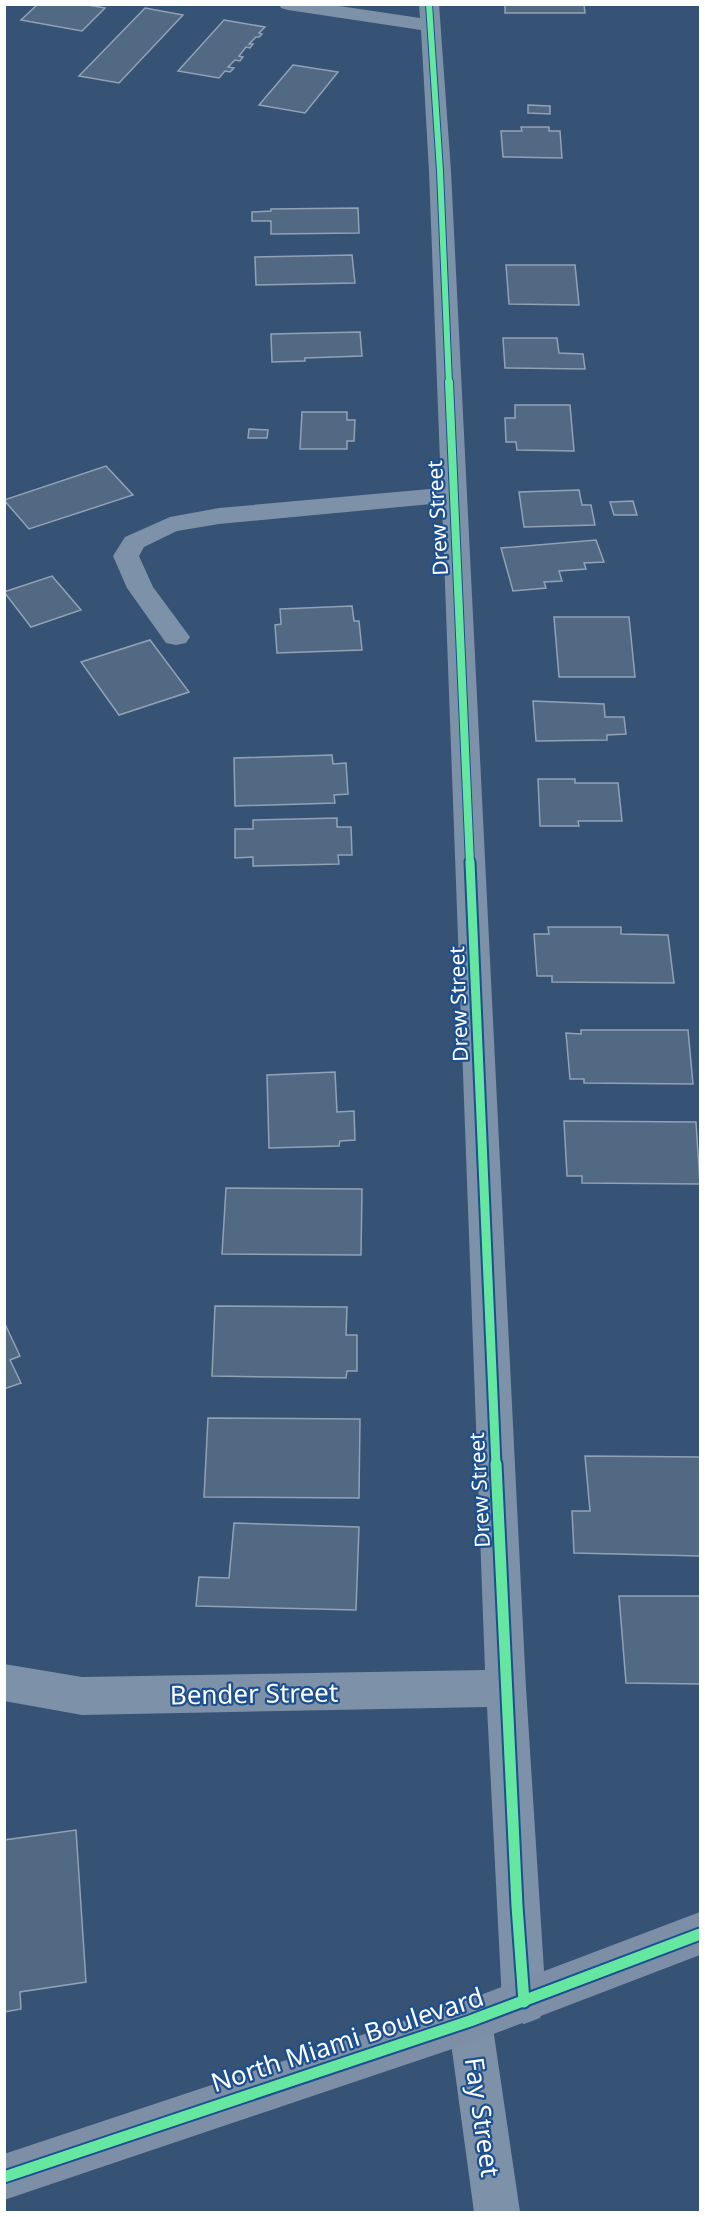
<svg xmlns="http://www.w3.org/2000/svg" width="705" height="2217" font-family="'Noto Sans',sans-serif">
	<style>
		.building { fill: #526984; stroke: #92a2b6; stroke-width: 1.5 }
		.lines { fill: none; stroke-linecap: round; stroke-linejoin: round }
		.minor { fill: #7d92a8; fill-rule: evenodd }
		.major { fill: #7d8ea7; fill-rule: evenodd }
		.cycleway-far3-casing { stroke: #1b4f8f; stroke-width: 8 }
		.cycleway-far2-casing { stroke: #1b4f8f; stroke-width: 10 }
		.cycleway-far1-casing { stroke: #1b4f8f; stroke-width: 13 }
		.cycleway-casing { stroke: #1b4f8f; stroke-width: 15 }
		.cycleway-far3 { stroke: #66e7a1; stroke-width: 6 }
		.cycleway-far2 { stroke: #66e7a1; stroke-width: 8 }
		.cycleway-far1 { stroke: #66e7a1; stroke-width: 9 }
		.cycleway { stroke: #66e7a1; stroke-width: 11 }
		.labels { text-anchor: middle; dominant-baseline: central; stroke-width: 4.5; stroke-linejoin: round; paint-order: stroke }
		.street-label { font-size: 21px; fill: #fff; stroke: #1b4f8f }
		.near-street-label { font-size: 26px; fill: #fff; stroke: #1b4f8f }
	</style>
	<rect width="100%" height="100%" fill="#365274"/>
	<g class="building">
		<polygon points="38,4 82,4 105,8 82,31 21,20"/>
		<polygon points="505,4 584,4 585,13 505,13"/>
		<polygon points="145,8 183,15 119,83 79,76"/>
		<polygon points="224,20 265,27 259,33 262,34 259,37 256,37 249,44 253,44 250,48 246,47 239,56 243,57 240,61 235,60 228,67 234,68 230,72 225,71 219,78 178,71"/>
		<polygon points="293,65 338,72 305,113 259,105"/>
		<polygon points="528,105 550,106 550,114 528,113"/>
		<polygon points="521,127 549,127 549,131 560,131 562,158 503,157 501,131 522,131"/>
		<polygon points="358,208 359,233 271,234 271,221 252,221 252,212 271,211 271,209"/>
		<polygon points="352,255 355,283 256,285 255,257"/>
		<polygon points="506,265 575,265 579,305 509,304"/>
		<polygon points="360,332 362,356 305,358 305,361 272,362 271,334"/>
		<polygon points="503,338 557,338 559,353 583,354 585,369 505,368"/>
		<polygon points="515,405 570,405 574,451 517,450 516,442 506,442 505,418 515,418"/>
		<polygon points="302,412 347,412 347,420 355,420 354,441 347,441 347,449 300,449"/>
		<polygon points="249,429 268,430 267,438 248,438"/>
		<polygon points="106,466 133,495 29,529 4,500"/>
		<polygon points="579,490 582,505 591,505 595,525 524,527 519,492"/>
		<polygon points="633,501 637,515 614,515 610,502"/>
		<polygon points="596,540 604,562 584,563 586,569 559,571 562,581 544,582 546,588 513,591 501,548"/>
		<polygon points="52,576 81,610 31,627 4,592"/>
		<polygon points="352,606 354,621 359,621 362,650 277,653 275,625 281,624 280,609"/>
		<polygon points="554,617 629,617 635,677 559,677"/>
		<polygon points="150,640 189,692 119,715 81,662"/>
		<polygon points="533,701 604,704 605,717 624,717 626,734 607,735 607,740 536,741"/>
		<polygon points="332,755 333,764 346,763 348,794 334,795 335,803 235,806 234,758"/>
		<polygon points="538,779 575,779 575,783 618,783 622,821 578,821 579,826 540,826"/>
		<polygon points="337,818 337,827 351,827 352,855 338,855 339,864 253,866 253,857 235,858 235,829 253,829 253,820"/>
		<polygon points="548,927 621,927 621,934 668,935 674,983 552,982 552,976 537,976 534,934 549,934"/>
		<polygon points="581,1030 688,1030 693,1084 584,1083 584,1079 570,1079 566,1033 581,1034"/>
		<polygon points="335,1072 337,1112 354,1111 355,1140 340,1141 339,1146 269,1148 267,1075"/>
		<polygon points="564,1121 696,1122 700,1184 582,1183 582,1176 567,1176"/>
		<polygon points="226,1188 362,1189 361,1255 222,1254"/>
		<polygon points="215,1306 347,1307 346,1335 357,1335 357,1371 347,1371 346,1378 212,1376"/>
		<polygon points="5,1324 20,1356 10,1360 21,1383 4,1389"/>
		<polygon points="208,1418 360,1419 359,1498 204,1497"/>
		<polygon points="585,1456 700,1457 700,1556 574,1553 572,1511 590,1511"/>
		<polygon points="234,1523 359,1527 356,1610 196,1606 199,1577 229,1578"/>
		<polygon points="619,1596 700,1596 700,1684 626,1683"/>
		<polygon points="76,1830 86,1982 20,1992 21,2009 4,2012 4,1840"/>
	</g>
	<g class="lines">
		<g class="minor">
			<polygon points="279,4 326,4 420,18 419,4 439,4 451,171 526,1688 546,2002 540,2018 524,2024 508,2018 502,2002 487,1707 82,1715 4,1701 4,1664 82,1677 485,1670 442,503 219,524 177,531 144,547 139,556 153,587 190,637 186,643 176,645 166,643 127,588 113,556 125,537 170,517 219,508 441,488 429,171 421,30 288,10 281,8"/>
			<polygon points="470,1999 486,2005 492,2021 520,2212 474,2212 448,2021 454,2005"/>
		</g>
		<polygon class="major" points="700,1912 700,1955 470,2043 4,2200 4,2154 470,1999"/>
		<defs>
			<polyline id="cycleway-far3" points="429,4 440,171 449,384"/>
			<polyline id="cycleway-far2" points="449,382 470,864"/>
			<polyline id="cycleway-far1" points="470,862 496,1465"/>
			<g id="cycleway">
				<polyline points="496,1464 517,1906 524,2002"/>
				<polyline points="4,2177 470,2021 700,1934"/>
			</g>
		</defs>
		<use href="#cycleway-far3" class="cycleway-far3-casing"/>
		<use href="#cycleway-far2" class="cycleway-far2-casing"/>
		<use href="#cycleway-far1" class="cycleway-far1-casing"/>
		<use href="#cycleway" class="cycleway-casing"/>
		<use href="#cycleway-far3" class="cycleway-far3"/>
		<use href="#cycleway-far2" class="cycleway-far2"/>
		<use href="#cycleway-far1" class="cycleway-far1"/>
		<use href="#cycleway" class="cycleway"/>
	</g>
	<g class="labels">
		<g class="street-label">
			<text transform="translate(437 518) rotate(-93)">Drew Street</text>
			<text transform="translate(458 1004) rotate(-92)">Drew Street</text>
			<text transform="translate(479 1490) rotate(-93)">Drew Street</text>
		</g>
		<g class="near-street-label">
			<text transform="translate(254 1693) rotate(-1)">Bender Street</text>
			<text transform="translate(347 2039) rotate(-18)">North Miami Boulevard</text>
			<text transform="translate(483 2117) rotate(82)">Fay Street</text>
		</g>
	</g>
	<rect width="705" height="2217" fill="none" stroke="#ffffff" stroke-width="12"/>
</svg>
